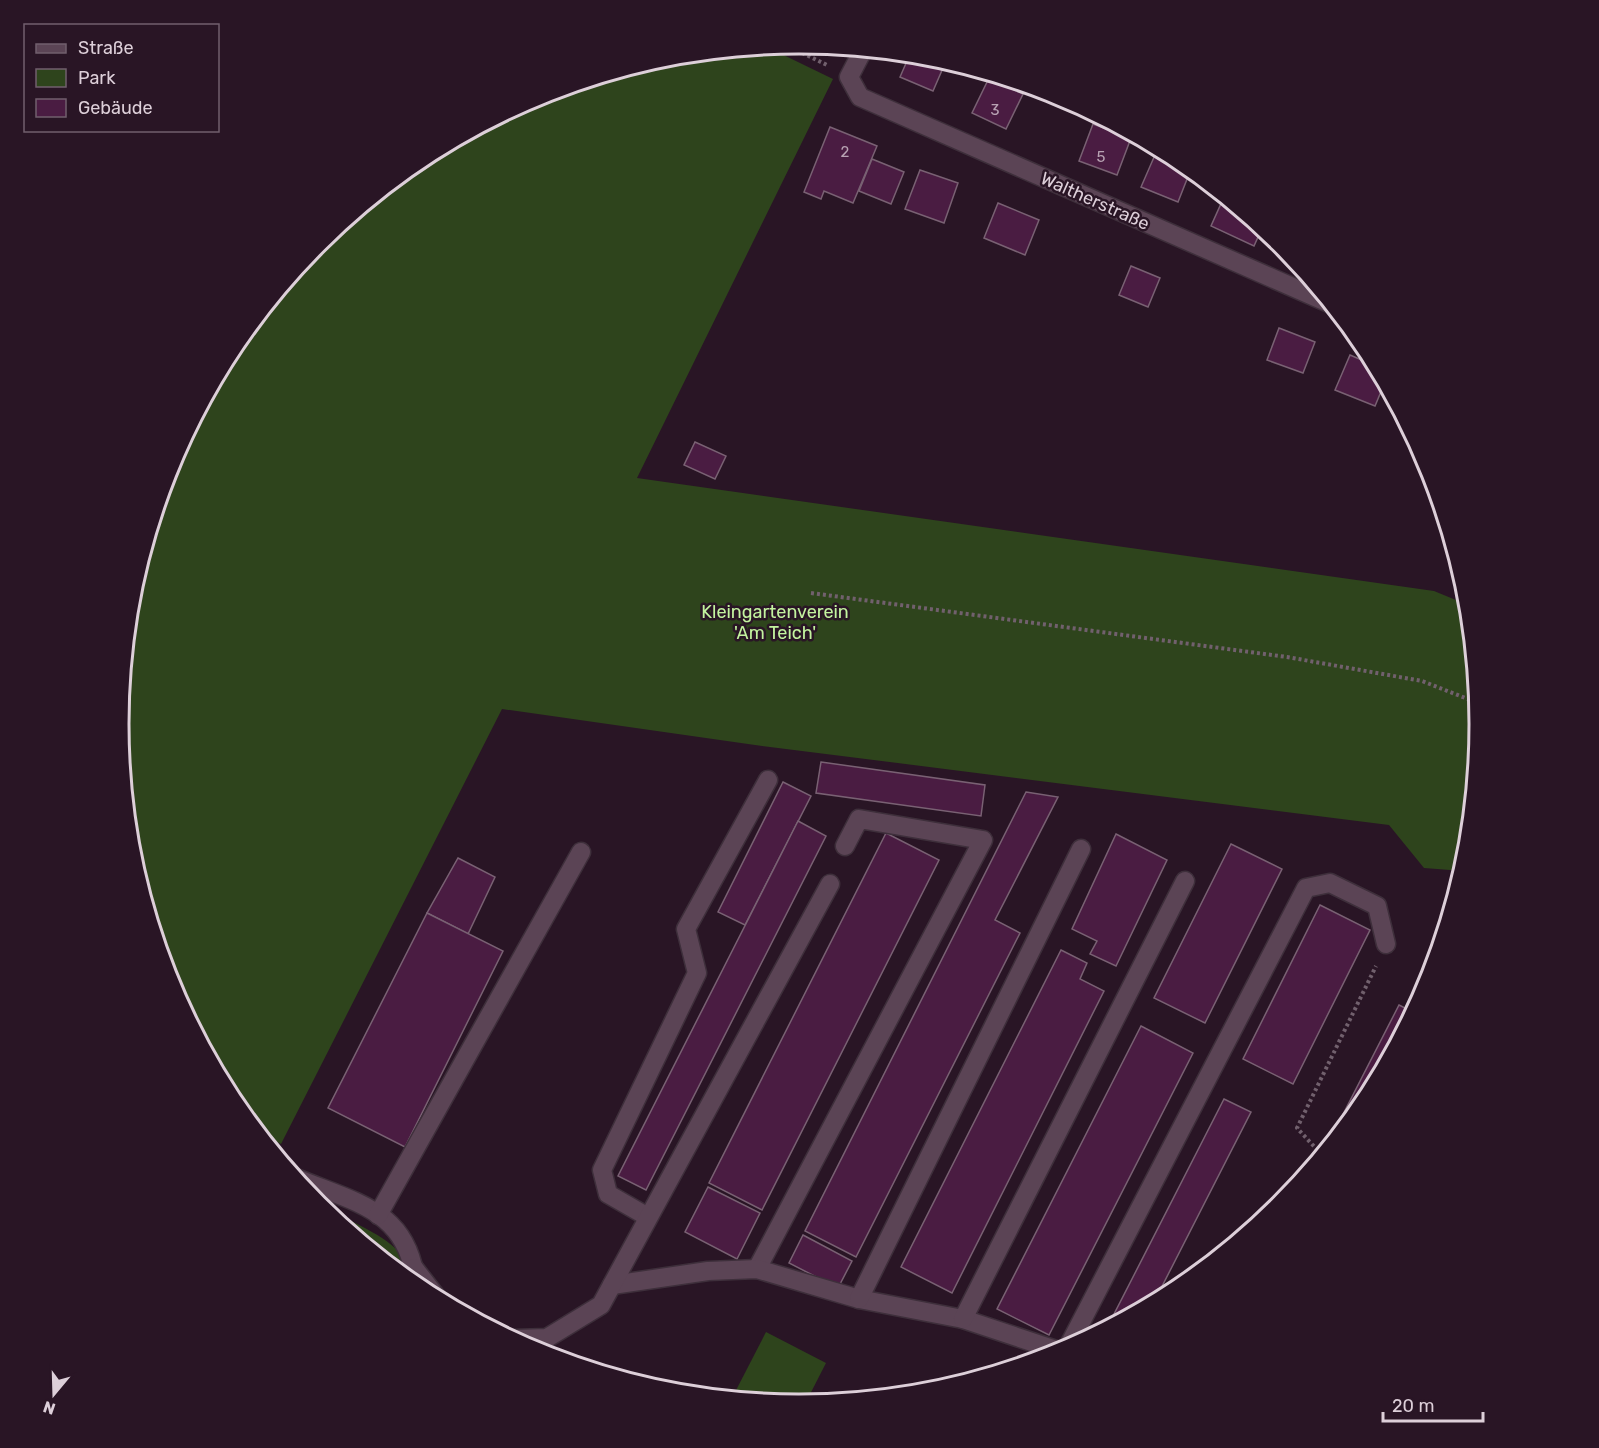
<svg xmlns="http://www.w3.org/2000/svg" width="1599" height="1448" font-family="Rubik,sans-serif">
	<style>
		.green { fill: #2e441c }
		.building { fill: #4a1c42; stroke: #796173; stroke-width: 1.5 }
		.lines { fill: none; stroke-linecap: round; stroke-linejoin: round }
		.minor-casing { stroke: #3e2f3b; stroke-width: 21 }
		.path { stroke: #71606d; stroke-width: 4; stroke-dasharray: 3 3; stroke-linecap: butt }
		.minor { stroke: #5b4455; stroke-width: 18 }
		.labels { text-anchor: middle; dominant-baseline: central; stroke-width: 5; stroke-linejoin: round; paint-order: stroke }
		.number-label { font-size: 15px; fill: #b8a2b3 }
		.street-label { font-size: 18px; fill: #ddcfd9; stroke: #291525 }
		.park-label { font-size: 18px; fill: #c3f39f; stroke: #291525 }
		.rim { fill: none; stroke: #ddcfd9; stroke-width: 3 }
	</style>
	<rect width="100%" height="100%" fill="#291525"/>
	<g class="green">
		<polygon points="767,47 833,79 637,478 1434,591 1468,605 1480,724 1467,857 1463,871 1424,868 1389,825 755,745 502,709 281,1144 258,1132 233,1102 171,984 132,856 119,724 132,591 171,463 234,346 319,243 422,158 539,95 667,57"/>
		<path d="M325 1211C342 1215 391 1239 399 1253 403 1259 404 1270 405 1277Z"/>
		<polygon points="766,1332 826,1363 805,1404 732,1398"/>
	</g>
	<g class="building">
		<polygon points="910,54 946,61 933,91 900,77"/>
		<polygon points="989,78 1023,94 1006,129 972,113"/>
		<polygon points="1093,124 1131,138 1117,175 1079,161"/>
		<polygon points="830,127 877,146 853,203 824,191 821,199 804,192"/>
		<polygon points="1158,148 1191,169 1178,202 1141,187"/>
		<polygon points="872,159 904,172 891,204 859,191"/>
		<polygon points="920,170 958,183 944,223 905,209"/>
		<polygon points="1224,197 1262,228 1254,246 1211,226"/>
		<polygon points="998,203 1039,220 1025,255 984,238"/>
		<polygon points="1131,266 1160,278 1148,307 1119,295"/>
		<polygon points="1279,328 1315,342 1303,373 1267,360"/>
		<polygon points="1350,355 1376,366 1385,382 1375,406 1335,390"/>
		<polygon points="695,442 726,456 715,479 684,465"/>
		<polygon points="821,762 985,785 981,816 816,793"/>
		<polygon points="783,782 811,796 745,925 718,912"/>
		<polygon points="1026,792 1058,797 995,920 1020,933 856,1257 805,1231"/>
		<polygon points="798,821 826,836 646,1190 618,1176"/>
		<polygon points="886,833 939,860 762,1210 709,1183"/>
		<polygon points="1116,834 1167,860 1116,966 1090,954 1097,941 1072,929"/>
		<polygon points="1231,844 1282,869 1205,1023 1154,998"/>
		<polygon points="458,858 495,877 468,934 427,913"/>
		<polygon points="1320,905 1370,930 1293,1084 1243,1059"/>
		<polygon points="427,913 503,951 405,1147 328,1108"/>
		<polygon points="1061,950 1087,963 1080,979 1104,991 952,1293 901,1267"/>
		<polygon points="1399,1005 1413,1012 1365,1102 1340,1133 1335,1130"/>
		<polygon points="1141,1026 1193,1053 1049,1335 997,1309"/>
		<polygon points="1224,1099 1251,1112 1154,1302 1116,1323 1111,1320"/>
		<polygon points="708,1187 760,1213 737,1259 685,1232"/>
		<polygon points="803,1235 852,1261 838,1288 789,1263"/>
	</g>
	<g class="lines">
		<defs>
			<g id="minor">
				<polyline points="863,50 849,77 860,97 1331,304"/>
				<path d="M296 1178C356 1203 409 1210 416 1285"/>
				<polyline points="378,1215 581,852"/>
				<polyline points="648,1217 608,1194 602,1170 697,973 686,929 768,780"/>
				<polyline points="414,1268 438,1299"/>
				<polyline points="757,1269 983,840 859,819 845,846"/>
				<polyline points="612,1285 708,1271 757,1269 859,1299 963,1319 1062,1352"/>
				<polyline points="859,1299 1081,849"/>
				<polyline points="963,1319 1185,881"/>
				<polyline points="514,1339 547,1338 601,1305 830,884"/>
				<polyline points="1067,1349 1306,888 1330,883 1377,906 1386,944"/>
			</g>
		</defs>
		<use href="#minor" class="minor-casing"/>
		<g class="path">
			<polyline points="786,45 827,65"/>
			<polyline points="811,593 1287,657 1422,681 1478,703"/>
			<polyline points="1322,1155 1297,1128 1376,966"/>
		</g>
		<use href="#minor" class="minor"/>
	</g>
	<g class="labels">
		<g class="number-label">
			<text x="995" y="110">3</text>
			<text x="845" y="152">2</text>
			<text x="1101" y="157">5</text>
		</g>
		<g class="street-label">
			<text transform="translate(1095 201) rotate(24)">Waltherstraße</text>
		</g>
		<g class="park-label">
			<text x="775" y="612">Kleingartenverein<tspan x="775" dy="21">'Am Teich'</tspan></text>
		</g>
	</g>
	<path d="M0 0H1599V1448H0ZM129 724a670 670 0 1 1 1340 0a670 670 0 1 1-1340 0Z" fill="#291525" fill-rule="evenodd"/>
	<path class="rim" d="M129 724a670 670 0 1 1 1340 0a670 670 0 1 1-1340 0Z"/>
	<rect x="24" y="24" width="195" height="108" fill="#291525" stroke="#715f6d" stroke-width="1.5"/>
	<rect x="36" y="44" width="30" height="9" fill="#5b4455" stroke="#715f6d" stroke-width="1.5"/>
	<text x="78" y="54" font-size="18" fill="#ddcfd9">Straße</text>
	<rect x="36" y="69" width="30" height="18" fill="#2e441c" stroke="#715f6d" stroke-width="1.5"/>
	<text x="78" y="84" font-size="18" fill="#ddcfd9">Park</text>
	<rect x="36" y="99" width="30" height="18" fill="#4a1c42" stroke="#715f6d" stroke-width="1.5"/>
	<text x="78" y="114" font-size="18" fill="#ddcfd9">Gebäude</text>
	<g transform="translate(54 1394) rotate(199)" stroke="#291525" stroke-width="4.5" paint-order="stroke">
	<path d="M0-4.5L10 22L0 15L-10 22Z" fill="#ddcfd9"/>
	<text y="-9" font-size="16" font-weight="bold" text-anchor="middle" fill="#ddcfd9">N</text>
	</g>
	<path d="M1383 1412v9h100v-9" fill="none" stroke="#ddcfd9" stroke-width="3"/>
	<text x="1392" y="1412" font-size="18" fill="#ddcfd9" stroke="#291525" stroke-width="4.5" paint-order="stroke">20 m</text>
</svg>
